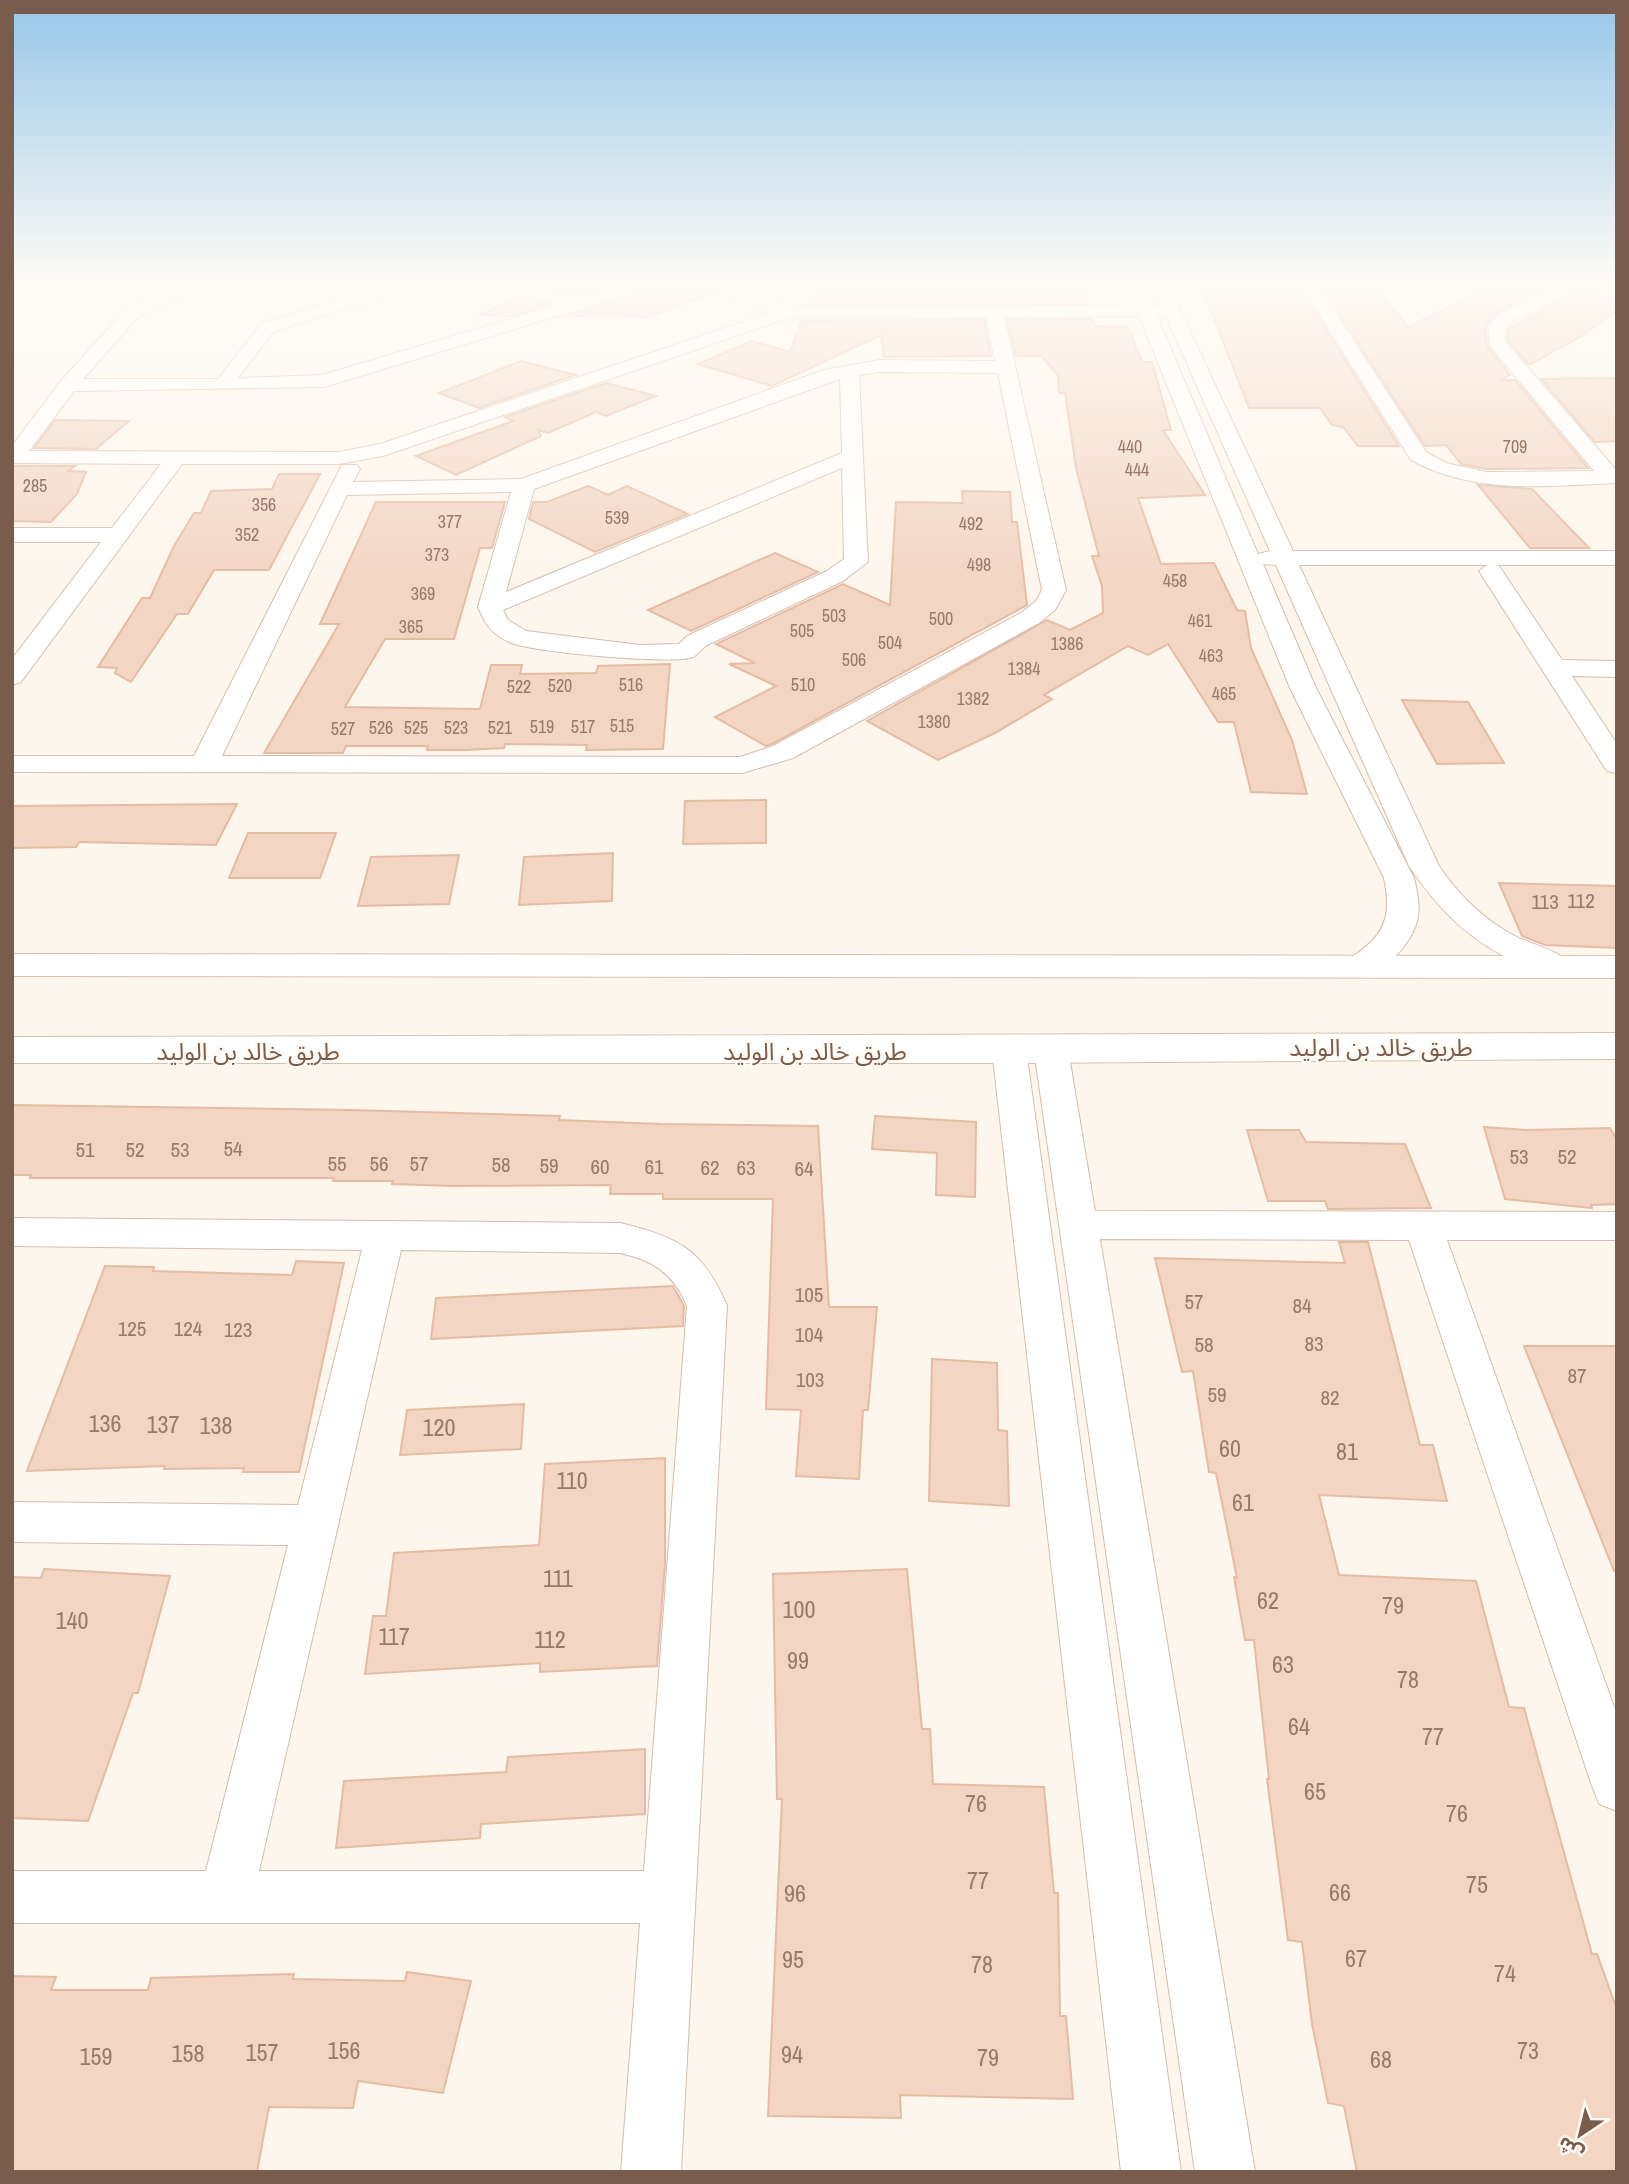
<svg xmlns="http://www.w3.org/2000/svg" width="1629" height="2184" font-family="'Archivo Narrow','Noto Sans Arabic',sans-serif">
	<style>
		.building { fill: #f3d5c3; stroke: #e6bba3; stroke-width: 2 }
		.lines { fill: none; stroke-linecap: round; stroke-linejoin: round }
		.street-casing { stroke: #d1beb0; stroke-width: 2 }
		.secondary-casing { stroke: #d6c0b0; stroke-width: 2 }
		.street { fill: #fff; fill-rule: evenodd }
		.secondary { fill: #fff; fill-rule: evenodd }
		.labels { text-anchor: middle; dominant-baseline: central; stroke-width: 5; stroke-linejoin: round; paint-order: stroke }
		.far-number-label { font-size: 18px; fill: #987a6a }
		.number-label { font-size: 21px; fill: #987a6a }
		.street-label { font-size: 24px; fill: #7a5c4d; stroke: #fffaf3 }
		.near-number-label { font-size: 24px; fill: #987a6a }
	</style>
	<rect width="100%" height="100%" fill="#fdf6ec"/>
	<g class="building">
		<polygon points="566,280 633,280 575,296 548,287"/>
		<polygon points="668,280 690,280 694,286 713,293 648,317 566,316 664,287"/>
		<polygon points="822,280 1079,280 1087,304 807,305 810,298 826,289"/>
		<polygon points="1199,280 1295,280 1399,446 1358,446 1343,427 1332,425 1320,408 1249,408"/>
		<polygon points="1317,280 1370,280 1408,327 1505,280 1535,280 1553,284 1499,311 1485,326 1487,346 1510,375 1501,380 1515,380 1588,468 1487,469 1461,464 1446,445 1425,446"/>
		<polygon points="1579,290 1617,299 1617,311 1580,337 1529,365 1508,340 1509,328"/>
		<polygon points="524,296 549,305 512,316 479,315"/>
		<polygon points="1092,319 1095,326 1128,327 1142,362 1152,362 1171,430 1163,430 1205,495 1138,498 1161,564 1214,563 1237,610 1245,611 1251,648 1292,740 1307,794 1251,792 1234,722 1218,722 1168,644 1148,655 1128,646 1044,695 1052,699 995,733 938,760 867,721 1047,620 1070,630 1103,613 1102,586 1092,556 1099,556 1076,468 1065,393 1059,393 1058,375 1041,356 1016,356 1007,320"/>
		<polygon points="984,320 991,356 884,357 881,335 772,386 698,364 752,341 790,352 802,321"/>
		<polygon points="521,361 576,375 479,408 439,393"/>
		<polygon points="1617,378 1617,441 1595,442 1541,379"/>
		<polygon points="606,383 656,396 606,416 596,412 548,433 538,430 541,436 456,475 416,456 513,421 505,417"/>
		<polygon points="55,420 129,421 96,449 34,448"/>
		<polygon points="12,466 75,466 68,471 86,472 77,494 51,522 12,521"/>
		<polygon points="279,474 320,474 269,570 214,570 188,614 177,614 131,682 115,673 117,668 98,667 142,598 150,598 174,546 194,513 201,513 211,491 272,489"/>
		<polygon points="1478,485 1532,489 1589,548 1530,548"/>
		<polygon points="588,486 608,495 627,486 688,514 595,552 529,519 533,502 547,502"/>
		<polygon points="962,491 1010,492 1012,522 1017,522 1027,605 772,744 766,746 715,717 776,686 729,664 755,663 716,644 843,584 890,605 896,502 963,503"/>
		<polygon points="376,502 505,502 492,548 480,548 454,639 385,639 345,707 480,709 491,665 522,665 520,674 596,673 598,666 670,664 663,749 586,750 587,745 505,744 504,748 466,750 427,750 428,746 346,746 343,753 264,753 339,624 320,624"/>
		<polygon points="775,553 818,572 691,631 648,610"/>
		<polygon points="1402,700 1468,702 1504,763 1437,764"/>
		<polygon points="766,800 766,843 683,844 685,801"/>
		<polygon points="237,804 216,845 79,842 76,847 12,848 12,806"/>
		<polygon points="248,833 336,833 320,878 229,878"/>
		<polygon points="613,853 612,901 519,905 524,857"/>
		<polygon points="459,855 449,904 358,906 371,857"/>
		<polygon points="1499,883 1617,886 1617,948 1545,945 1522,936"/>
		<polygon points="12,1105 351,1110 560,1116 559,1120 661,1124 818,1126 829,1307 877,1307 868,1410 863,1410 859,1479 796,1476 801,1410 766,1409 773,1199 663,1199 663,1194 610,1194 611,1185 452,1186 392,1184 393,1181 333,1181 334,1178 30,1178 31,1175 12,1175"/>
		<polygon points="875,1116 976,1122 975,1197 936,1195 937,1153 872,1149"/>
		<polygon points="1484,1127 1527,1130 1610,1128 1617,1140 1617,1204 1591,1205 1592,1208 1505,1199"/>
		<polygon points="1247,1130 1299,1130 1306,1142 1405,1144 1431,1208 1328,1209 1325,1201 1268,1201"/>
		<polygon points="1339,1242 1368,1242 1420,1445 1433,1445 1447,1501 1319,1495 1339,1575 1476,1581 1509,1707 1524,1708 1592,1954 1597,1954 1617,2010 1617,2172 1357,2172 1344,2106 1328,2103 1312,2024 1302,1942 1288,1940 1267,1779 1269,1779 1254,1640 1245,1640 1234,1577 1237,1578 1216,1473 1209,1472 1193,1371 1182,1372 1155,1258 1345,1263"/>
		<polygon points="296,1261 344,1263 299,1472 243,1472 244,1468 164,1469 165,1466 27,1471 105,1266 154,1267 153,1271 292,1275"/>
		<polygon points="673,1286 684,1306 683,1326 431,1339 436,1298"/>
		<polygon points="1524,1346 1617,1346 1617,1570 1614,1571"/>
		<polygon points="932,1359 997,1363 998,1430 1007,1431 1009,1506 929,1501"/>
		<polygon points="524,1404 521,1449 400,1455 407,1410"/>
		<polygon points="665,1458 665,1563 657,1666 540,1672 540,1663 365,1674 373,1616 386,1616 394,1553 539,1545 545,1464"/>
		<polygon points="44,1569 170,1576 138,1693 133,1693 88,1821 12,1818 12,1577 41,1578"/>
		<polygon points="907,1569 922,1729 930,1729 933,1784 1044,1787 1054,1893 1058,1893 1060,2016 1066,2016 1073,2099 900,2095 901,2118 768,2116 782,1799 777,1799 773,1574"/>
		<polygon points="645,1749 645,1814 481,1824 480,1838 336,1848 344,1781 506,1772 508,1757"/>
		<polygon points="407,1972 471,1981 443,2093 358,2081 353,2108 269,2107 257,2172 12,2172 12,1976 56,1977 51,1990 148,1990 151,1978 294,1974 293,1979 405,1981"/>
	</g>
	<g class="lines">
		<defs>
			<g id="street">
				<path d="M206 280H231L229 284 168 301 138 317 83 379H218L262 323 405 280H429L427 284 274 331 238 378 322 375 557 305 500 284 498 280H521L575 299 641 280H665L663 284 324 387 74 391 29 451 339 452 380 444 773 312 695 284 693 280H716L796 308 1135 306 1125 280H1141L1152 306H1161L1150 280H1166L1293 551H1617V565H1495L1499 566 1562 660 1617 661V677L1572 676 1617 744V773L1607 771 1603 765 1479 571 1487 565H1299L1439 866C1458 894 1481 917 1511 934 1528 944 1562 950 1573 967L1568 974C1552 979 1537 972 1522 965 1472 943 1439 911 1409 866L1276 565 1263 564 1316 688 1414 878C1417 891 1420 903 1418 917 1413 945 1378 982 1348 974L1343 967C1348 958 1356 955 1364 948 1389 929 1390 907 1384 878L1290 688 1139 316 1004 317 1066 590 1055 610 1039 623 793 758 742 773 12 772V756H194L342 465H356L360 469 353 482 521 479 824 370 880 360 995 361 986 317 794 318 777 322 383 456 339 464H182L21 682 12 685V659L101 542H12V528H112L161 464 12 463 14 443 61 381 126 309 156 293ZM1157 316H1166L1270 551 1258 554ZM880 372 998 373 1042 590 1036 601 1021 613 773 746 740 757 222 756 347 495 511 492 478 607C485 624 492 634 509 642 528 652 673 665 693 657 697 655 701 650 705 646L843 581 868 562 859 375ZM840 379 842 453 506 592 534 489ZM842 468 844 559 827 571 687 636 679 644 640 645 526 631 508 620 503 610Z"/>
				<path d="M1298 280H1314L1426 452 1446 463 1487 472 1594 471 1490 346 1488 326 1501 313 1567 280H1587L1585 284 1513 321 1506 327 1505 341 1617 471V483C1547 486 1475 495 1411 460Z"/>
				<polygon points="1009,1038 1021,1042 1026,1050 1181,2172 1121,2172 992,1050 997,1042"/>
				<polygon points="1051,1038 1063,1042 1068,1050 1095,1211 1617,1212 1617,1240 1447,1240 1617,1715 1617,1811 1599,1804 1592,1786 1409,1240 1100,1239 1255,2172 1195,2172 1034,1050 1039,1042"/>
				<path d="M12 1218 620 1223C678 1237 703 1249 727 1306L681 2172H621L640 1923H12V1871H206L288 1545 12 1542V1502L298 1505 362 1250 12 1246ZM401 1250 620 1253C653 1260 674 1274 687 1306L644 1871H259Z"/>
			</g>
			<g id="secondary">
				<polygon points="12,954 1617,956 1617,978 12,976"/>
				<polygon points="1617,1033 1617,1059 1009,1063 12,1063 12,1037"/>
			</g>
		</defs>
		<use href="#street" class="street-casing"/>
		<use href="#secondary" class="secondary-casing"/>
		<use href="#street" class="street"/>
		<use href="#secondary" class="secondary"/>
	</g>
	<linearGradient id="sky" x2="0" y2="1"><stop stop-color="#97c7e8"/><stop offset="0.48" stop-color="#fefbf6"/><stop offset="1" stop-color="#fefbf6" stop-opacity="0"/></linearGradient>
	<rect width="1629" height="585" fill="url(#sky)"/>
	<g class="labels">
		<g class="far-number-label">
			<text x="1130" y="446">440</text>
			<text x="1515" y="446">709</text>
			<text x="1137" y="469">444</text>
			<text x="35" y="485">285</text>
			<text x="264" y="504">356</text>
			<text x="617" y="517">539</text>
			<text x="450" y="521">377</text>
			<text x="971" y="523">492</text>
			<text x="247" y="534">352</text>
			<text x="437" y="554">373</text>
			<text x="979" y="564">498</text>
			<text x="1175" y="580">458</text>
			<text x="423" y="593">369</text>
			<text x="834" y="615">503</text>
			<text x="941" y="618">500</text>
			<text x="1200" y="620">461</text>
			<text x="411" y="626">365</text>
			<text x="802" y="630">505</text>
			<text x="890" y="642">504</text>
			<text x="1067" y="643">1386</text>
			<text x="1211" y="655">463</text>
			<text x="854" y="659">506</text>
			<text x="1024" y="668">1384</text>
			<text x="631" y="684">516</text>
			<text x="803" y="684">510</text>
			<text x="560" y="685">520</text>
			<text x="519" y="686">522</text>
			<text x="1224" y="693">465</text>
			<text x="973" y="698">1382</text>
			<text x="934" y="721">1380</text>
			<text x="622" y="725">515</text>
			<text x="542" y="726">519</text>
			<text x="583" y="726">517</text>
			<text x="381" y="727">526</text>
			<text x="416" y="727">525</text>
			<text x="456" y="727">523</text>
			<text x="500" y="727">521</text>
			<text x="343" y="728">527</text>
		</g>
		<g class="number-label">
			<text x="1581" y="900">112</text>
			<text x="1545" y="901">113</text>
			<text x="233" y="1148">54</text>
			<text x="85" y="1149">51</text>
			<text x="135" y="1149">52</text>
			<text x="180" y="1149">53</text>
			<text x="1519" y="1156">53</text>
			<text x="1567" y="1156">52</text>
			<text x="337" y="1163">55</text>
			<text x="379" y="1163">56</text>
			<text x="419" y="1163">57</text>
			<text x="501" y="1164">58</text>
			<text x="549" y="1165">59</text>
			<text x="600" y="1166">60</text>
			<text x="654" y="1166">61</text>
			<text x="710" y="1167">62</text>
			<text x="746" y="1167">63</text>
			<text x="804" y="1168">64</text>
			<text x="809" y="1294">105</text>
			<text x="1194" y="1301">57</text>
			<text x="1302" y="1305">84</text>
			<text x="132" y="1328">125</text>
			<text x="188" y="1328">124</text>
			<text x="238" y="1329">123</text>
			<text x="809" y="1334">104</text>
			<text x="1314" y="1343">83</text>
			<text x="1204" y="1344">58</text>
			<text x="1577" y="1375">87</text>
			<text x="810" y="1379">103</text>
			<text x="1217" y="1394">59</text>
			<text x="1330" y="1397">82</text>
		</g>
		<g class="street-label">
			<text x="1381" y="1047">طريق خالد بن الوليد</text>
			<text x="248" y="1051">طريق خالد بن الوليد</text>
			<text x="815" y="1051">طريق خالد بن الوليد</text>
		</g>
		<g class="near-number-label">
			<text x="105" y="1423">136</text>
			<text x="163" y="1424">137</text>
			<text x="216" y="1425">138</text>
			<text x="439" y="1427">120</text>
			<text x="1230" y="1448">60</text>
			<text x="1347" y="1451">81</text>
			<text x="572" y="1480">110</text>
			<text x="1243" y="1502">61</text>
			<text x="558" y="1578">111</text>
			<text x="1268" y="1600">62</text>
			<text x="1393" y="1605">79</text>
			<text x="799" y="1609">100</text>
			<text x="72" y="1620">140</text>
			<text x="394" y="1636">117</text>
			<text x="550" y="1639">112</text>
			<text x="798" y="1660">99</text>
			<text x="1283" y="1664">63</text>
			<text x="1408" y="1679">78</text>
			<text x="1299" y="1726">64</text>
			<text x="1433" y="1736">77</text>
			<text x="1315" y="1791">65</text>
			<text x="976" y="1803">76</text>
			<text x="1457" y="1813">76</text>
			<text x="978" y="1880">77</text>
			<text x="1477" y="1884">75</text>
			<text x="1340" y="1892">66</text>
			<text x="795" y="1893">96</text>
			<text x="1356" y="1958">67</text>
			<text x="793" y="1959">95</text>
			<text x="982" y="1964">78</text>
			<text x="1505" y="1973">74</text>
			<text x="344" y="2050">156</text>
			<text x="1528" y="2050">73</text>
			<text x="262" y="2052">157</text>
			<text x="188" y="2053">158</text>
			<text x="792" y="2054">94</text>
			<text x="96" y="2056">159</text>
			<text x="988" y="2057">79</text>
			<text x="1381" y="2059">68</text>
		</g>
	</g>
	<rect width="1629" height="2184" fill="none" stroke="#7a5c4d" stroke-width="28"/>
	<g transform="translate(1580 2135) rotate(215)" stroke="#fffaf3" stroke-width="5" paint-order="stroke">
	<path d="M0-5L12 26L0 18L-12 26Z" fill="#7a5c4d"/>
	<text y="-10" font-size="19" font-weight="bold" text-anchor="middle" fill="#7a5c4d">ش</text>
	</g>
</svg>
